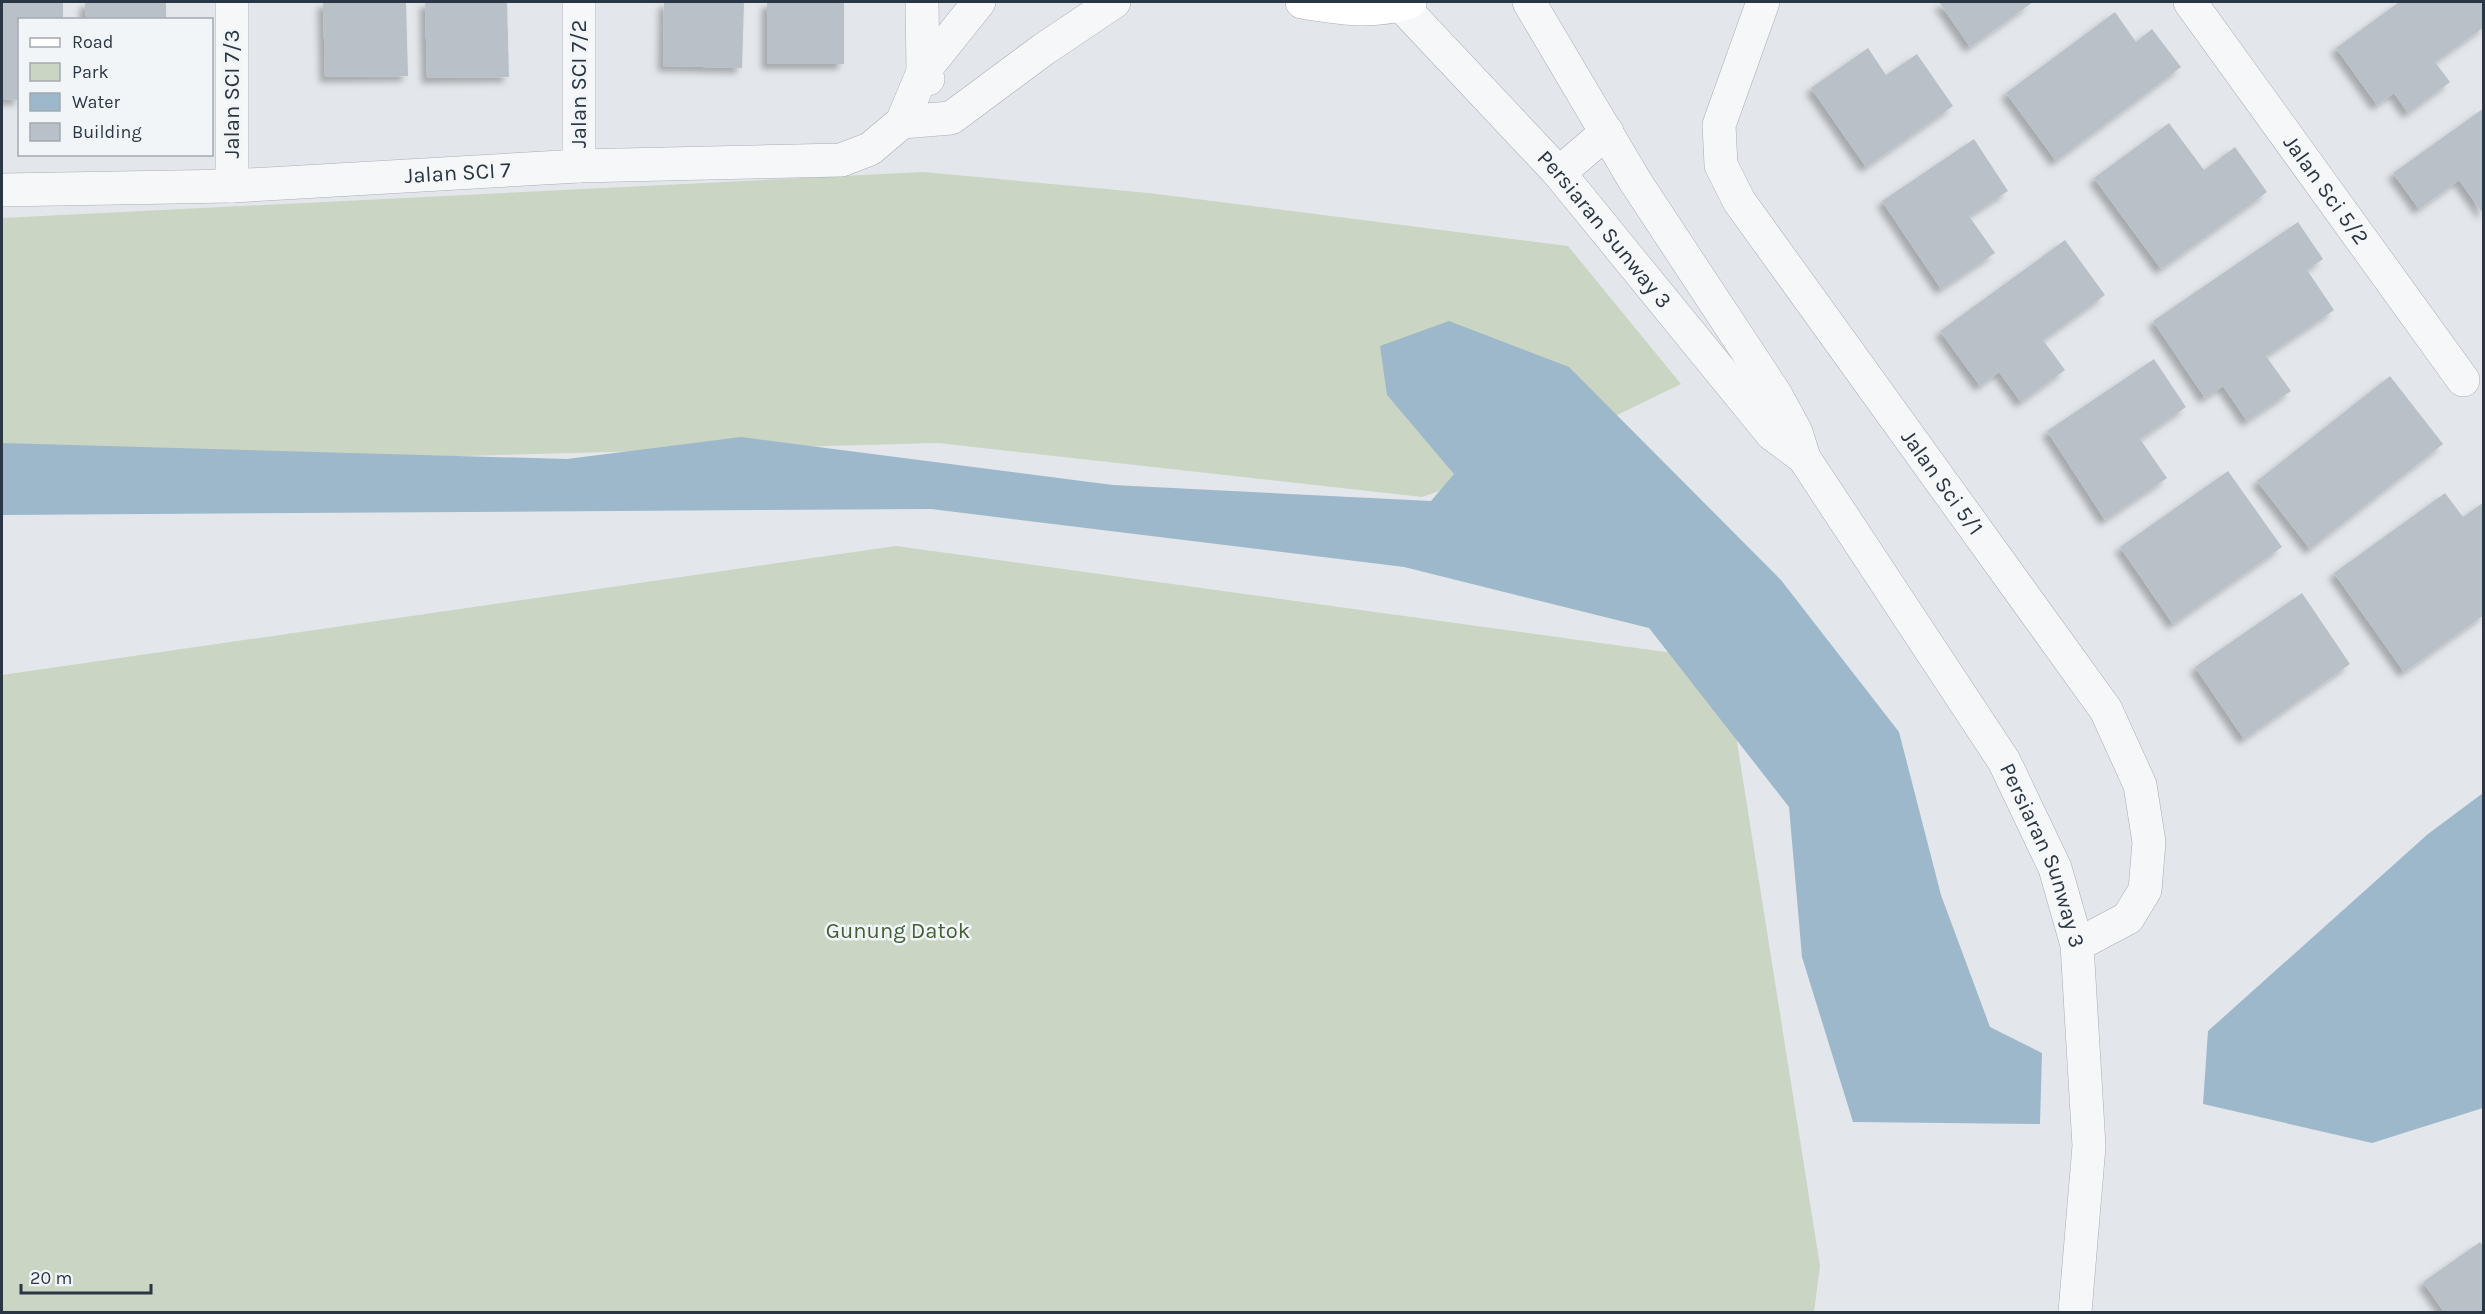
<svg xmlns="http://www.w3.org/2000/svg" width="2485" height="1314" font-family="Karla,sans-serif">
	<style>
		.green { fill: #cad5c4 }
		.water { fill: #9eb8cb }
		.building { fill: #bac0c8; filter: url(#shadow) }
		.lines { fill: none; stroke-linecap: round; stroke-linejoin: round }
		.minor-casing { stroke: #a8aeb5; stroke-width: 34 }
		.secondary-casing { stroke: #a8aeb5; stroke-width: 34 }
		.minor { stroke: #f5f7f9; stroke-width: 33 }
		.secondary { stroke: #fff; stroke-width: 33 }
		.labels { text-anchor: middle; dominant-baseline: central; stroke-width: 5; stroke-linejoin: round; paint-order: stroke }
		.street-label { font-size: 22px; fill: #2a3643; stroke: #f2f5f8 }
		.park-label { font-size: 22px; fill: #435f37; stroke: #f2f5f8 }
	</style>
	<defs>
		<filter id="shadow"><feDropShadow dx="-5.5" dy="5.5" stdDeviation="3" flood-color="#0004"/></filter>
	</defs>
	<rect width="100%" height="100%" fill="#e3e7eb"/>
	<g class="green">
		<polygon points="923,172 1149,193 1568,246 1681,384 1523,461 1422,497 938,443 315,460 2,451 2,218"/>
		<polygon points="896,546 1724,660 1820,1266 1814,1312 2,1312 2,675"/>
	</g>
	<g class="water">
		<polygon points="1449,321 1569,367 1781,580 1899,732 1941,895 1990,1027 2042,1053 2040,1124 1853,1122 1802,957 1789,807 1649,628 1404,567 931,509 2,515 2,443 567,459 741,437 1113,485 1431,501 1454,474 1387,395 1380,346"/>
		<polygon points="2483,793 2483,1108 2372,1143 2203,1104 2208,1031 2428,834"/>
	</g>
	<g class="building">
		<polygon points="2,2 63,2 63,20 20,20 20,100 2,99"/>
		<rect x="85" y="2" width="81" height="18"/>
		<polygon points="323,2 406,2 408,76 325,77"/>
		<polygon points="425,2 507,2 509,77 427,78"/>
		<polygon points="664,2 744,2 742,68 663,66"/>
		<rect x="767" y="2" width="77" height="62"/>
		<polygon points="1939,2 2033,2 1970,47"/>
		<polygon points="2399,2 2484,2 2484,27 2435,62 2450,82 2408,113 2394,93 2377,105 2336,48"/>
		<polygon points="2115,12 2136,42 2152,29 2181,67 2056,161 2006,93"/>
		<polygon points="1868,48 1886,75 1917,54 1953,106 1866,167 1811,88"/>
		<polygon points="2484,108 2484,215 2459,180 2419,209 2393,173"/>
		<polygon points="2169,123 2204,170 2235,147 2267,192 2161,269 2094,178"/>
		<polygon points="1974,139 2008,191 1969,216 1995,253 1941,289 1882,201"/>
		<polygon points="2298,222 2323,259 2307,270 2334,310 2266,356 2291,391 2247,421 2223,386 2205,398 2153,321"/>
		<polygon points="2065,240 2105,295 2043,340 2065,370 2021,402 1999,372 1980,386 1940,331"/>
		<polygon points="2154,359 2186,407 2140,439 2167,478 2105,520 2047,431"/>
		<polygon points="2390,376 2443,444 2310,549 2257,481"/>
		<polygon points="2228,471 2282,547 2173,624 2120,547"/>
		<polygon points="2445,493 2463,517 2484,502 2484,615 2404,672 2334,573"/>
		<polygon points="2302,593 2350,664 2244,739 2195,667"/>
		<polygon points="2480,1242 2484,1247 2484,1312 2444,1312 2423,1282"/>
	</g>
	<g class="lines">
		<defs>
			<g id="minor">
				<polyline points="579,2 579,166"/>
				<polyline points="922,2 923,72 928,79"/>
				<path id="s1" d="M1529 2 1635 181 1776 395 1796 432 1804 458 2004 761 2055 868 2077 945 2089 1146 2075 1312"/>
				<path id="s2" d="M1763 2 1719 125 1721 165 1739 201 2106 710 2140 785 2149 842 2145 890 2128 918 2077 945"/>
				<path id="s3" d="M2190 2 2463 380"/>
				<path id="s4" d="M1401 5 1559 173 1772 434 1803 457"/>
				<polyline points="902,122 951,118 1044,49 1114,2"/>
				<polyline points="1559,173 1607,132"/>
				<polyline points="232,186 232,2"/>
				<path id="s5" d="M2 190 232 186 579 166 841 160 870 149 902 122 923 72 979 2"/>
			</g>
			<path id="secondary" d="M1302 2C1337 8 1375 14 1410 2"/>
		</defs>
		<use href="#minor" class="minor-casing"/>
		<use href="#secondary" class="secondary-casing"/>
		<use href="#minor" class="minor"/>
		<use href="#secondary" class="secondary"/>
	</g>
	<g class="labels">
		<g class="street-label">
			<text transform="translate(579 84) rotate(-90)">Jalan SCI 7/2</text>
			<text transform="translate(232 94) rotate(-90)">Jalan SCI 7/3</text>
			<text stroke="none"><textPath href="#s5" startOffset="456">Jalan SCI 7</textPath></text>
			<text stroke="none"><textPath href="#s3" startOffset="232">Jalan Sci 5/2</textPath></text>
			<text stroke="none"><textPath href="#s4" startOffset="303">Persiaran Sunway 3</textPath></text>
			<text stroke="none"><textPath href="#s2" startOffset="558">Jalan Sci 5/1</textPath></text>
			<text stroke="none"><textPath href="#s1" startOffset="999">Persiaran Sunway 3</textPath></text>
		</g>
		<g class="park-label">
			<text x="898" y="931">Gunung Datok</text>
		</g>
	</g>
	<rect width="2485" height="1314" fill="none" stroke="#2a3643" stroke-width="6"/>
	<rect x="18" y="18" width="195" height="138" fill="#f2f5f8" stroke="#a2a9b0" stroke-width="1.5"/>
	<rect x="30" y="38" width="30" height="9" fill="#ffffff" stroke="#a2a9b0" stroke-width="1.5"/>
	<text x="72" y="48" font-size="18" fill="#2a3643">Road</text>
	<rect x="30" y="63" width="30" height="18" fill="#cad5c4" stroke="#a2a9b0" stroke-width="1.5"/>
	<text x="72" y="78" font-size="18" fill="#2a3643">Park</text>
	<rect x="30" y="93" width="30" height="18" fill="#9eb8cb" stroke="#a2a9b0" stroke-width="1.5"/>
	<text x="72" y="108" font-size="18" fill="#2a3643">Water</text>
	<rect x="30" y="123" width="30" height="18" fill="#bac0c8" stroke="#a2a9b0" stroke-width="1.5"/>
	<text x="72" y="138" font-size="18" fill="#2a3643">Building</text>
	<path d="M21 1284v9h130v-9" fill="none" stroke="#2a3643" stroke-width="3"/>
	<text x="30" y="1284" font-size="18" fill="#2a3643" stroke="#f2f5f8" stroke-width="4.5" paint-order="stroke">20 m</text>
</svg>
